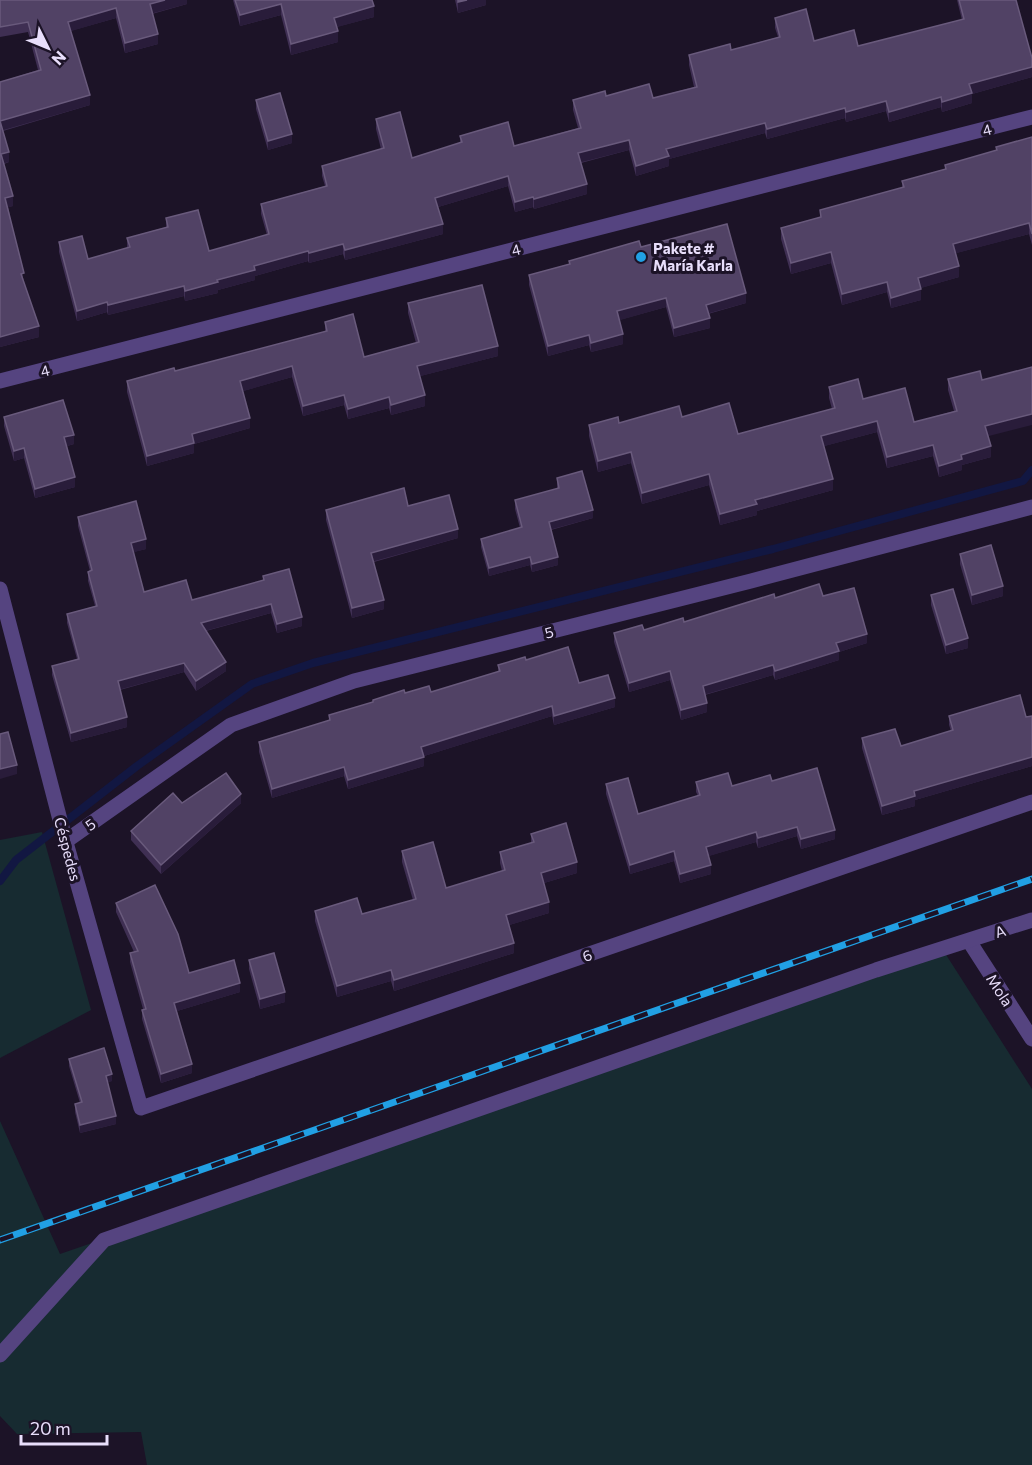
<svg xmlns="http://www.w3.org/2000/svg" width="1032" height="1465" font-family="Commissioner,sans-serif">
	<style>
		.green { fill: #172b31 }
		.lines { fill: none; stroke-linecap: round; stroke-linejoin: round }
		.stream { stroke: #121742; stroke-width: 8 }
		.minor { stroke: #554480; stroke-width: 15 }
		.rail-casing { stroke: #21a0e4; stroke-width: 7 }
		.rail { stroke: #1c1327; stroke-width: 4.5; stroke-dasharray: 14; stroke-linecap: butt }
		.wall { fill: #3f2f53 }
		.shaded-wall { fill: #291c3a }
		.building { fill: #514265; stroke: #695a7c; stroke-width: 1.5 }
		.poi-dot { fill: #21a0e4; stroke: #1c1327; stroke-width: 2 }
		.labels { text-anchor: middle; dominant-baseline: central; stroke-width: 6; stroke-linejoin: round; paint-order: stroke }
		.street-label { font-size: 15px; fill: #e8defb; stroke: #1c1327 }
		.poi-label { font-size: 15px; font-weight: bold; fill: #e8defb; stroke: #1c1327; text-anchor: start }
	</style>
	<rect width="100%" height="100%" fill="#1c1327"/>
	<g class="green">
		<polygon points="42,832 91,1010 0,1058 0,840"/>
		<polygon points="943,950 1032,1089 1032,1465 147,1465 141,1432 17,1434 0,1416 0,1121 60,1254"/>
	</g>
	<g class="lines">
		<polyline class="stream" points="0,881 16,860 137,766 252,684 313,663 773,549 1023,481 1032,470"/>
		<g class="minor">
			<polyline points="0,381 1032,117"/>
			<polyline points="0,589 65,839 141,1108 1032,802"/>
			<polyline points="66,841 231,725 354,681 751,581 1032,507"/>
			<polyline points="969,941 1032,1039"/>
			<polyline points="0,1355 104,1240 876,970 1032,920"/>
		</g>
		<defs>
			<polyline id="rail" points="0,1240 1032,879"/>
		</defs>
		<use href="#rail" class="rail-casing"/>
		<use href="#rail" class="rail"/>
	</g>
	<g class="wall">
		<polygon points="0,0 187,0 187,4 152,14 158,44 125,53 116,18 70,31 90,105 3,131 9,162 4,164 13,206 8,207 24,282 39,337 0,347 0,82 38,70 28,32 0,37"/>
		<polygon points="233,0 372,0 374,17 336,27 338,42 291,55 281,15 240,26"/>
		<polygon points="455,0 486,0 486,5 458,13"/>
		<polygon points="957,0 1016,0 1032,58 1032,77 972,94 972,103 942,112 941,107 889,122 886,111 846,122 845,118 767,139 765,133 669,159 669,166 636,176 629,150 581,163 587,194 534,209 533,207 515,212 508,186 438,207 443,234 345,260 343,254 309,263 308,261 255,276 255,280 218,290 218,293 185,301 184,296 108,315 107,312 77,321 59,252 59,242 88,259 127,248 127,238 166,227 166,218 209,251 267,235 261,214 261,204 325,186 322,176 322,166 381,149 376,129 376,119 412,158 460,143 460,136 514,146 578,128 573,110 573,100 606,96 653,98 694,87 689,65 689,55 731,50 778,37 775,28 775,18 814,41 858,46 962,20"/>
		<polygon points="256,100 292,143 268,150 256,109"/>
		<polygon points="1032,137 1032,245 1029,234 956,253 959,277 920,288 921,300 891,308 887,292 842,305 831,263 791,274 781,239 781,228 820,217 820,210 902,188 902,181 945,169 945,165 996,151 996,147"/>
		<polygon points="641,247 746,303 708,314 710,328 674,337 666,307 619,320 623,344 591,352 589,345 548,356 529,285 529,275 569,264 569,261"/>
		<polygon points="408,303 498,356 420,376 425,406 391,415 389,408 348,419 344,405 303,416 292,377 243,391 250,428 194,444 194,453 147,466 127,392 127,381 175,371 325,332 325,322 364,357 416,343 408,313"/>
		<polygon points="948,379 988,436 991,457 962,465 962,470 939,477 933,456 887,468 877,432 824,446 833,490 757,511 757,515 720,525 709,485 642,504 631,463 598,472 589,436 589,425 682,417 738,434 832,409 829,398 829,387 863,399 914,422 954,411 948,390"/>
		<polygon points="4,417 74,444 67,446 75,487 35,498 24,458 14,461 4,426"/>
		<polygon points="557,478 593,518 551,530 558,565 532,572 530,565 489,576 481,547 481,539 520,528 515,509 515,500 557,489"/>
		<polygon points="408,506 458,538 374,562 384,609 352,618 326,520 326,510"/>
		<polygon points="78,517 146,549 133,552 144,592 192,600 263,581 263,576 302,626 277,633 271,613 206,631 226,671 196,691 184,672 120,690 127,727 71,742 52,675 52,666 77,659 67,623 67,614 95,606 88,581 88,572 90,571 78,526"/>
		<polygon points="960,554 1003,596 972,605 960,564"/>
		<polygon points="931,595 968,648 946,654 931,605"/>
		<polygon points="823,596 867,643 839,652 839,660 775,680 773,675 705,695 707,712 681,720 670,680 629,692 614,642 614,633 644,630 684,622 775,598"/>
		<polygon points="526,660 579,683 615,707 554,725 552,716 424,756 424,766 348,789 344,776 272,798 259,752 259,742 329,721 329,715 373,702 373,700 405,693 431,692 498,672 498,665"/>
		<polygon points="949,716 1026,717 1032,716 1032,766 915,800 915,806 882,815 862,748 862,738 901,746 951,731 949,725"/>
		<polygon points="772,781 835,839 801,849 797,836 758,848 756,842 708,856 711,874 680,883 674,861 630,874 606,794 606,784 638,814 698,796 696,792 696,782 732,786"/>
		<polygon points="182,803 241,803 161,874 131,840 131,831"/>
		<polygon points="531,834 577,873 544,883 549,913 509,925 514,953 394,991 391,981 337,997 315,921 315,911 362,914 413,900 402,862 402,851 446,888 502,871 500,863 500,852 531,843"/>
		<polygon points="116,903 189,973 240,992 177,1011 192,1073 161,1083 142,1019 142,1010 143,1009 130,962 130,953 134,952 116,912"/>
		<polygon points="249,960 285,1002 260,1009 249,969"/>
		<polygon points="69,1059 112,1081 107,1082 116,1124 80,1133 75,1112 75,1104 80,1103 69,1066"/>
	</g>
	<g class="shaded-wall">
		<polygon points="165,0 187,0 187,4 150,14 150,4"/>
		<polygon points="467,0 486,0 486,5 458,13 458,2"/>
		<polygon points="281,4 281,15 240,26 240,15"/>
		<polygon points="374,6 374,17 334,28 334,18"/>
		<polygon points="116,8 116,18 68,32 68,22"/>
		<polygon points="338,31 338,42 291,55 291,44"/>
		<polygon points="158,34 158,44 125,53 125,43"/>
		<polygon points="1032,67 1032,77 972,94 972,103 942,112 942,102 969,84"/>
		<polygon points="90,95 90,105 0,131 0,121"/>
		<polygon points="941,97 941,107 889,122 889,112"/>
		<polygon points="886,101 886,111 846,122 846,112"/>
		<polygon points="845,108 845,118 767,139 767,129"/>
		<polygon points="765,123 765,133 669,159 669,166 636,176 636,166 666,149"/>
		<polygon points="292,134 292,143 268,150 268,141"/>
		<polygon points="629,140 629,150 578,163 578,153"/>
		<polygon points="9,152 9,162 1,164 1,154"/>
		<polygon points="508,176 508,186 435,208 435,198"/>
		<polygon points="587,184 587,194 534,209 534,199"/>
		<polygon points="13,196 13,206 5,208 5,198"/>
		<polygon points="533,197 533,207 515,212 515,202"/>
		<polygon points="1029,223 1029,234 953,254 953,244"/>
		<polygon points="443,224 443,234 345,260 345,250"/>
		<polygon points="343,244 343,254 309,263 309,253"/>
		<polygon points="308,251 308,261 255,276 255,280 218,290 218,293 185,301 185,291 254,266"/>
		<polygon points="831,252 831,263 791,274 791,263"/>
		<polygon points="959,266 959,277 918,289 918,278"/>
		<polygon points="887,282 887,292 842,305 842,294"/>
		<polygon points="184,286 184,296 108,315 108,305"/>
		<polygon points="921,289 921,300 891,308 891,298"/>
		<polygon points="746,293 746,303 706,314 706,305"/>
		<polygon points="666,298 666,307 617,321 617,311"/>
		<polygon points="107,302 107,312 77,321 77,311"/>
		<polygon points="710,318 710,328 674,337 674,328"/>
		<polygon points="39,326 39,337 0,347 0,337"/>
		<polygon points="623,334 623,344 591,352 591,343"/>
		<polygon points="589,335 589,345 548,356 548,346"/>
		<polygon points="498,346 498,356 417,377 417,366"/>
		<polygon points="292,366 292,377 240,392 240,381"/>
		<polygon points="344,395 344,405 303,416 303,406"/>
		<polygon points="425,395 425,406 391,415 391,405"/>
		<polygon points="389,397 389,408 348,419 348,409"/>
		<polygon points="1032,414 1032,425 985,437 985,426"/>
		<polygon points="250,418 250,428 194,444 194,453 147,466 147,456 192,434"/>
		<polygon points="877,421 877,432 821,447 821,436"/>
		<polygon points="74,435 74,444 64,447 64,437"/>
		<polygon points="933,445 933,456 887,468 887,457"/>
		<polygon points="991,446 991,457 962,465 962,470 939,477 939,466 961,455"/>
		<polygon points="24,448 24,458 14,461 14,451"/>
		<polygon points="631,452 631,463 598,472 598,461"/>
		<polygon points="709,474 709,485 642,504 642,493"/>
		<polygon points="75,477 75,487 35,498 35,489"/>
		<polygon points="833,479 833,490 757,511 757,515 720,525 720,514 755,500"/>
		<polygon points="593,510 593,518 549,530 549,522"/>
		<polygon points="458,529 458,538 371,562 371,553"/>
		<polygon points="146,539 146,549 131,553 131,543"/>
		<polygon points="530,557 530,565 489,576 489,568"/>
		<polygon points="558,557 558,565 532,572 532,564"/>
		<polygon points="1003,586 1003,596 972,605 972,595"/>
		<polygon points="384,600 384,609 352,618 352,608"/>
		<polygon points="271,604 271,613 201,632 201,623"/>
		<polygon points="302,617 302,626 277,633 277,624"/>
		<polygon points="867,634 867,643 839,652 839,660 775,680 775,671 836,643"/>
		<polygon points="968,638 968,648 946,654 946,645"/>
		<polygon points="226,662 226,671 196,691 196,681"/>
		<polygon points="184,663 184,672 118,690 118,681"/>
		<polygon points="773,665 773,675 703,695 703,686"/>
		<polygon points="670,671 670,680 629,692 629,683"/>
		<polygon points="615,698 615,707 554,725 554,716"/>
		<polygon points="707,703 707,712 681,720 681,710"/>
		<polygon points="552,706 552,716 421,757 421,747"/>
		<polygon points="127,717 127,727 71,742 71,733"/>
		<polygon points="424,757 424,766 348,789 348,780"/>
		<polygon points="1032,757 1032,766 915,800 915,806 882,815 882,806 914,791"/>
		<polygon points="17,765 17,774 0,779 0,769"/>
		<polygon points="344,767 344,776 272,798 272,789"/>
		<polygon points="241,794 241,803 161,874 161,865"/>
		<polygon points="797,827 797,836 758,848 758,838"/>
		<polygon points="835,830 835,839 801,849 801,839"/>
		<polygon points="756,832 756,842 706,857 706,847"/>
		<polygon points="674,851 674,861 630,874 630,865"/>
		<polygon points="577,862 577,873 541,884 541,873"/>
		<polygon points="711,865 711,874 680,883 680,874"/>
		<polygon points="549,902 549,913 506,926 506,915"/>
		<polygon points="514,943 514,953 394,991 394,980"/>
		<polygon points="391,970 391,981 337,997 337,986"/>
		<polygon points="240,983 240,992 174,1012 174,1003"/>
		<polygon points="285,992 285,1002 260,1009 260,999"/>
		<polygon points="192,1064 192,1073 161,1083 161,1074"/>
		<polygon points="112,1074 112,1081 106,1083 106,1076"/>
		<polygon points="116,1116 116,1124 80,1133 80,1125"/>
	</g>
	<g class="building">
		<polygon points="0,0 165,0 150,4 158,34 125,43 116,8 68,22 90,95 0,121 9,152 1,154 13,196 5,198 24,273 21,274 39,326 0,337 0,82 41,70 28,22 0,27"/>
		<polygon points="235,0 372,0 374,6 334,18 338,31 291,44 281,4 240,15"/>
		<polygon points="458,0 467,0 458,2"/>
		<polygon points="959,0 1016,0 1032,58 1032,67 969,84 972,93 942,102 941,97 889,112 886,101 846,112 845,108 767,129 765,123 666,149 669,156 636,166 629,140 578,153 587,184 534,199 533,197 515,202 508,176 435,198 443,224 345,250 343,244 309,253 308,251 254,266 255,270 217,280 218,282 185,291 184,286 108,305 107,302 77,311 59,242 82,236 88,259 130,247 127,238 168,227 166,218 198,210 209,251 269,234 261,204 327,186 322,166 384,148 376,119 400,112 412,158 462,142 460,136 508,122 514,146 581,128 573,100 605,91 606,96 649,84 653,98 697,87 689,55 730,44 731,50 780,37 775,18 806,9 814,41 854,30 858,46 964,19"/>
		<polygon points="280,93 292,134 268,141 256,100"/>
		<polygon points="1032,137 1032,234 1029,223 953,244 959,266 918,278 921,289 891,298 887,282 842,294 831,252 791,263 781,228 821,217 820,210 904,187 902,181 946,169 945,165 997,150 996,147"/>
		<polygon points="727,224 746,293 706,305 710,318 674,328 666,298 617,311 623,334 591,343 589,335 548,346 529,275 570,264 569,261 639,241 641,247"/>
		<polygon points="482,285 498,346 417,366 425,395 391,405 389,397 348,409 344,395 303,406 292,366 240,381 250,418 192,434 194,443 147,456 127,381 174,368 175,371 327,331 325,322 353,314 364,357 419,342 408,303"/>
		<polygon points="1032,367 1032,414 985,426 991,446 961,455 962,459 939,466 933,445 887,457 877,421 821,436 833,479 755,500 757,504 720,514 709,474 642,493 631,452 598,461 589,425 618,417 619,423 679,406 682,417 729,403 738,434 835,408 829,387 858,379 863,399 905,388 914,422 957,411 948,379 980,371 982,380"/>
		<polygon points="63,400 74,435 64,437 75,477 35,489 24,448 14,451 4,417"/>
		<polygon points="582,471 593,510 549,522 558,557 532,564 530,557 489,568 481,539 522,527 515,500 559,488 557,478"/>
		<polygon points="404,488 408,506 449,495 458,529 371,553 384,600 352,608 326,510"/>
		<polygon points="136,501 146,539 131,543 144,592 186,580 192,600 264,580 263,576 289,569 302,617 277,624 271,604 201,623 226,662 196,681 184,663 118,681 127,717 71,733 52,666 79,659 67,614 97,606 88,572 92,570 78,517"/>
		<polygon points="991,545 1003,586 972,595 960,554"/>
		<polygon points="819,584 823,596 854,588 867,634 836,643 839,651 775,671 773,665 703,686 707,703 681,710 670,671 629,683 614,633 642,625 644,630 683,618 684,622 774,594 775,598"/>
		<polygon points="953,589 968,638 946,645 931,595"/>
		<polygon points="568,647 579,683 608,675 615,698 554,716 552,706 421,747 424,757 348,780 344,767 272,789 259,742 330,720 329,715 373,702 373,700 404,690 405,693 429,686 431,692 500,671 498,665 525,657 526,660"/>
		<polygon points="1020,695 1026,717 1032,716 1032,757 914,791 915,796 882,806 862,738 895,729 901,746 953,730 949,716"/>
		<polygon points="8,732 17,765 0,769 0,734"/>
		<polygon points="817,768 835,830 801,839 797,827 758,838 756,832 706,847 711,865 680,874 674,851 630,865 606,784 628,778 638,814 700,795 696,782 728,773 732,786 770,775 772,781"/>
		<polygon points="226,773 241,794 161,865 131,831 173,793 182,803"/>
		<polygon points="566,823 577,862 541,873 549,902 506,915 514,943 394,980 391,970 337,986 315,911 357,898 362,914 416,899 402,851 433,842 446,888 505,870 500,852 534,842 531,834"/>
		<polygon points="155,885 178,934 189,973 234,960 240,983 174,1003 192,1064 161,1074 142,1010 146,1009 130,953 138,951 116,903"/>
		<polygon points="274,953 285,992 260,999 249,960"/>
		<polygon points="104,1048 112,1074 106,1076 116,1116 80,1125 75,1104 82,1102 69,1059"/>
	</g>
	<circle class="poi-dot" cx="641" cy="257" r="6"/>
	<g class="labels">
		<g class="street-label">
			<text transform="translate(987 129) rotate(-14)">4</text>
			<text transform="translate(516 249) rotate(-14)">4</text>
			<text transform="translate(45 370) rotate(-14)">4</text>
			<text transform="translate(549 632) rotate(-14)">5</text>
			<text transform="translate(90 824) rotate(-35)">5</text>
			<text transform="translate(68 849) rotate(75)">Céspedes</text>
			<text transform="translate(1000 931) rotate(-18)">A</text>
			<text transform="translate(587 955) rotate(-19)">6</text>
			<text transform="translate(1000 990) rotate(57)">Mola</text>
		</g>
		<g class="poi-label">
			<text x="653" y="248">Pakete #<tspan x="653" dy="17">María Karla</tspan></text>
		</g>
	</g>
	<g transform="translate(48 48) rotate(133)" stroke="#1c1327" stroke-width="4.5" paint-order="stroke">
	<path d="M0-4.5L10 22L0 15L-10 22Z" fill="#e8defb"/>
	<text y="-9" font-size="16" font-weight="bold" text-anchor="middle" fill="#e8defb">N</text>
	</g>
	<path d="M21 1435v9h86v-9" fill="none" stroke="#e8defb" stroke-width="3"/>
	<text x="30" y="1435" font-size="18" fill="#e8defb" stroke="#1c1327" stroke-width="4.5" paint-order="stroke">20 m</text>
</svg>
